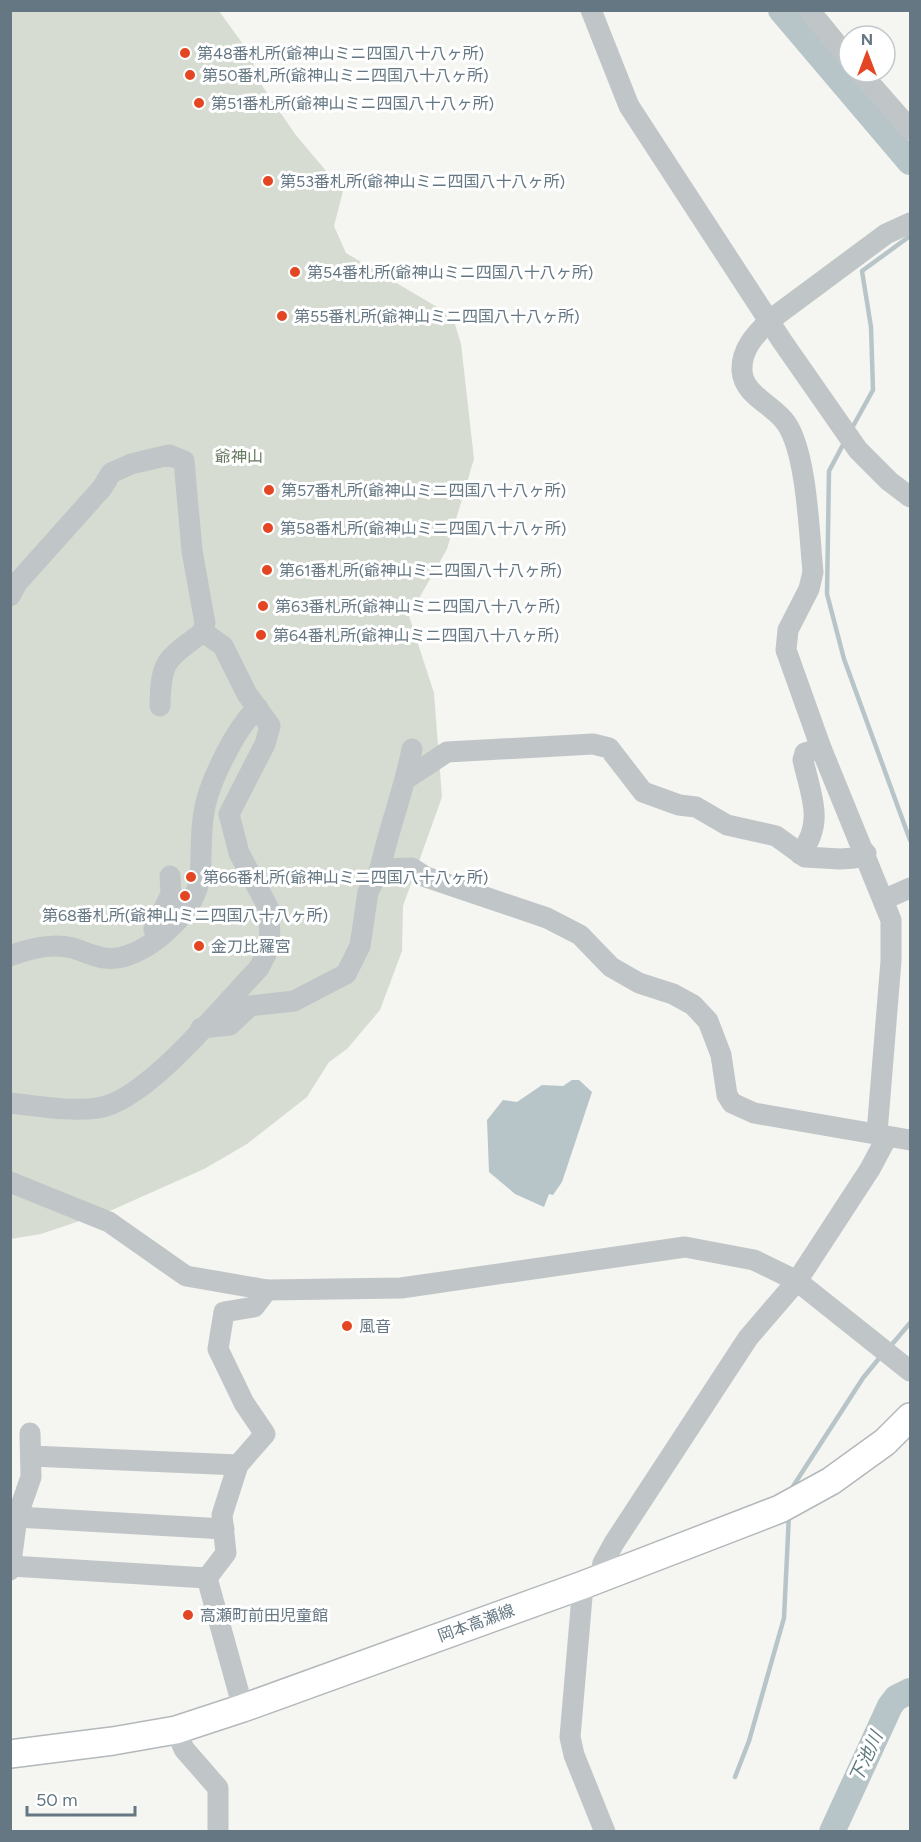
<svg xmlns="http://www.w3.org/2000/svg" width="921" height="1842" font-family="Figtree,'Noto Sans JP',sans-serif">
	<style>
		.green { fill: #d6dcd2 }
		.water { fill: #b8c5c8 }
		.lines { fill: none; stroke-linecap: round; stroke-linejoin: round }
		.stream { stroke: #b8c5c8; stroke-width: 4.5 }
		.river { stroke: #b8c5c8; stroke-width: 26 }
		.major-casing { stroke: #b3b8bb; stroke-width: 30 }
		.minor { stroke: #c0c5c7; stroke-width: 21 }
		.major { stroke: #fff; stroke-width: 27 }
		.poi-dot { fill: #e44522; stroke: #fff; stroke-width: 2 }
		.labels { text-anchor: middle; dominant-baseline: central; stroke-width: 6; stroke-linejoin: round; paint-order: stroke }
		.poi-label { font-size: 16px; fill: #647783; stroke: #fff; text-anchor: start }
		.park-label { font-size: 16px; fill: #697a63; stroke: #fff }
		.street-label { font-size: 16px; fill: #647783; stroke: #fff }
		.water-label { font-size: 18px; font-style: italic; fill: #5f797f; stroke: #fff }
	</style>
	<rect width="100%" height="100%" fill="#f5f5f1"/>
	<polygon class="green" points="11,11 219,11 253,58 254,74 295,134 343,191 334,226 346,253 442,310 454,321 461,344 474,459 447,549 409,616 434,693 442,797 403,906 402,951 380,1010 347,1049 329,1062 307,1097 247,1144 204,1169 112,1210 41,1234 11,1239"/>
	<polygon class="water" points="572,1080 579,1080 592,1092 562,1182 553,1195 549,1194 544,1207 515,1194 489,1172 487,1120 503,1100 517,1102 542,1085 563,1086"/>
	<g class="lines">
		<g class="stream">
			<polyline points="852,428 873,390 871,327 862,271 910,236"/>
			<polyline points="845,441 829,471 827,594 844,659 910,840"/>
			<polyline points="889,1348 910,1323"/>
			<polyline points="790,1491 863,1378 881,1356"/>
			<polyline points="735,1777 749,1741 784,1618 789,1514"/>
		</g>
		<g class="river">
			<polyline points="781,10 910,162"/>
			<polyline points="832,1832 890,1706 896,1698 910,1691"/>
		</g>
		<defs>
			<polyline id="major" points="10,1754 113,1741 176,1730 243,1708 583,1585 780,1509 831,1481 885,1442 910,1417"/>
		</defs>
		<use href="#major" class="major-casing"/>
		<g class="minor">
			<polyline points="591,10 629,106 782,341 858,450 889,481 910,497"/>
			<polyline points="809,10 849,59"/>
			<polyline points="860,72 910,129"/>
			<path d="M10 596 17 583 102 488 111 473 131 464 169 455 184 461 192 551 205 623 203 632 223 646 247 694 270 726 265 744 229 814 239 853 269 909 270 946 259 968C223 1005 147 1101 98 1108 70 1112 39 1106 10 1103"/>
			<path d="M160 706C161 659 166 660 203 632"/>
			<path d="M412 749C404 790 389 828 380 869L412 868 426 877 547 918 580 935 611 967 639 983 673 994 693 1005 708 1021 721 1055 727 1095 732 1103 754 1113 910 1140"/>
			<polyline points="406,779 447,752 593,744 609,748 643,792 679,805 696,807 727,825 776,836 805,857 840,859 855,858 866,853"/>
			<path d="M800 854C825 823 811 796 803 760L805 753 821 748"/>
			<polyline points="885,899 910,888"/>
			<polyline points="160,936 154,929 171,894 170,876"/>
			<path d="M10 956C28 949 53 943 73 948 91 954 106 963 126 956 157 946 196 910 200 876 202 855 200 833 204 812 208 784 237 725 258 708"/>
			<polyline points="201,1028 230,1025 250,1006 294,1001 346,974 360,946 368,892 380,869"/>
			<path d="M877 1133 891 961V920L821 748 786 650 788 630 809 589 813 572C809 533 807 453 786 423 773 404 744 396 742 371 741 349 755 335 770 320L886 234 910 223"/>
			<polyline points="10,1182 109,1222 186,1276 267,1290 401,1288 685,1247 754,1260 797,1281 910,1371"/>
			<polyline points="31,1456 238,1465"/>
			<polyline points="17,1517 224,1529"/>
			<polyline points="11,1566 207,1578"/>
			<polyline points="10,1570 17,1517 31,1477 30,1433"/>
			<polyline points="600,1578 603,1563 614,1543 748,1338 797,1281 870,1169 887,1137"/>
			<polyline points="583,1585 570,1737 574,1755 605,1832"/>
			<polyline points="243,1708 207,1578 226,1553 222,1515 238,1465 265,1434 244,1403 218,1349 224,1312 254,1307 267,1290"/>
			<polyline points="176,1730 184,1749 218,1788 218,1832"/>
		</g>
		<use href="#major" class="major"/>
	</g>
	<g class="poi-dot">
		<circle cx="185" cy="53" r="6"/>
		<circle cx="190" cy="75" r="6"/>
		<circle cx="199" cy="103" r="6"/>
		<circle cx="268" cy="181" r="6"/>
		<circle cx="295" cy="272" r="6"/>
		<circle cx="282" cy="316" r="6"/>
		<circle cx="269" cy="490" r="6"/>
		<circle cx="268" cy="528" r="6"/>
		<circle cx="267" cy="570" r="6"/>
		<circle cx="263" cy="606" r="6"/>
		<circle cx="261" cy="635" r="6"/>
		<circle cx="191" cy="877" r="6"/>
		<circle cx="185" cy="896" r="6"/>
		<circle cx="199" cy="946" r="6"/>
		<circle cx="347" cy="1326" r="6"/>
		<circle cx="188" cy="1615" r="6"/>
	</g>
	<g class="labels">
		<g class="poi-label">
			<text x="197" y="53">第48番札所(爺神山ミニ四国八十八ヶ所)</text>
			<text x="202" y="75">第50番札所(爺神山ミニ四国八十八ヶ所)</text>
			<text x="211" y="103">第51番札所(爺神山ミニ四国八十八ヶ所)</text>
			<text x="280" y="181">第53番札所(爺神山ミニ四国八十八ヶ所)</text>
			<text x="307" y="272">第54番札所(爺神山ミニ四国八十八ヶ所)</text>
			<text x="294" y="316">第55番札所(爺神山ミニ四国八十八ヶ所)</text>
			<text x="281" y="490">第57番札所(爺神山ミニ四国八十八ヶ所)</text>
			<text x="280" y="528">第58番札所(爺神山ミニ四国八十八ヶ所)</text>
			<text x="279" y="570">第61番札所(爺神山ミニ四国八十八ヶ所)</text>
			<text x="275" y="606">第63番札所(爺神山ミニ四国八十八ヶ所)</text>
			<text x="273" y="635">第64番札所(爺神山ミニ四国八十八ヶ所)</text>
			<text x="203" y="877">第66番札所(爺神山ミニ四国八十八ヶ所)</text>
			<text x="185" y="915" text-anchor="middle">第68番札所(爺神山ミニ四国八十八ヶ所)</text>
			<text x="211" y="946">金刀比羅宮</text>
			<text x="359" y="1326">風音</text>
			<text x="200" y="1615">高瀬町前田児童館</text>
		</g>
		<g class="park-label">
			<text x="239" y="456">爺神山</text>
		</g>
		<g class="street-label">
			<text transform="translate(476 1623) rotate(-20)">岡本高瀬線</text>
		</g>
		<g class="water-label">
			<text transform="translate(866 1757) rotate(-65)">下池川</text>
		</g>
	</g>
	<rect width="921" height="1842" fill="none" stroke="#647783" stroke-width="24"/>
	<g transform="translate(867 54)"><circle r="28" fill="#ffffff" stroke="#c1c9cd" stroke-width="1.5"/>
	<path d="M0-4.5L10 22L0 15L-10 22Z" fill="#e44522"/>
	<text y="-9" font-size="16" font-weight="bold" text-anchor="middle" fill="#647783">N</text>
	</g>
	<path d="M27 1806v9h108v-9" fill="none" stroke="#647783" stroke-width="3"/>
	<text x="36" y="1806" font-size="18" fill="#647783" stroke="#ffffff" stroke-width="4.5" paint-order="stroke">50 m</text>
</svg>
